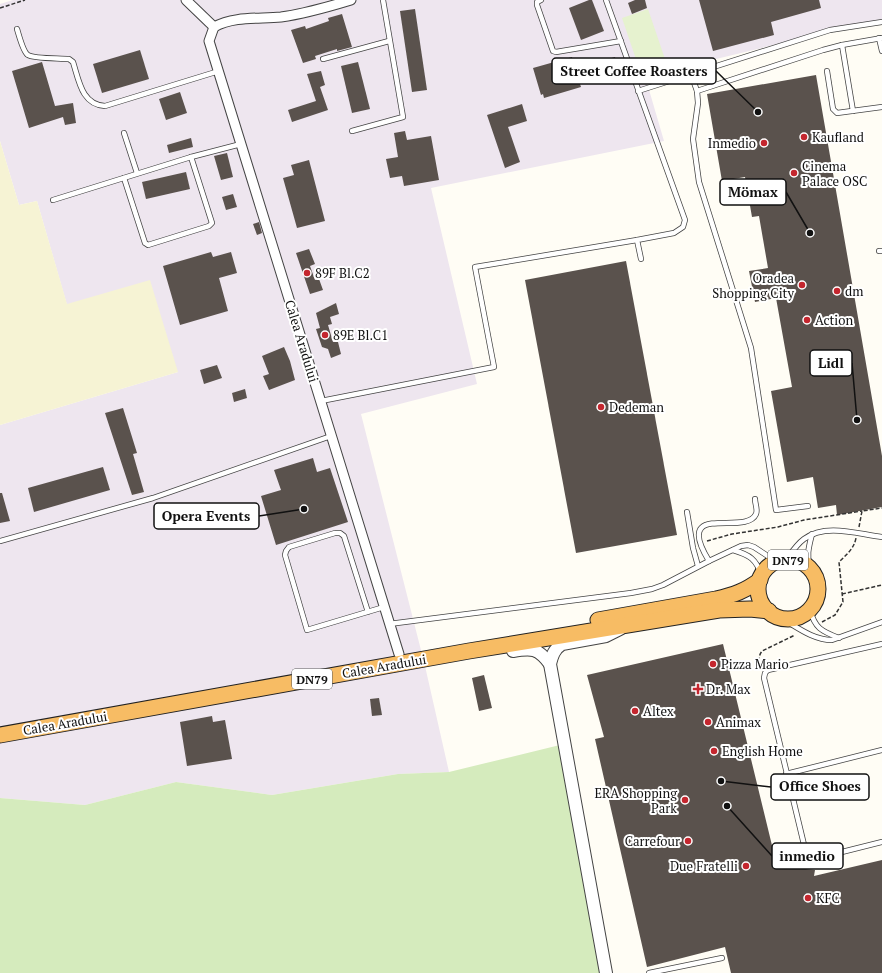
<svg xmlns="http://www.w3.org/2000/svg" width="882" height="973" font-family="'PT Serif',serif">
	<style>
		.industrial { fill: #eee6ef }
		.farmland { fill: #f6f3d4 }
		.green { fill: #d5ebbd }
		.pitch { fill: #e6f2cf }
		.building { fill: #5a524d }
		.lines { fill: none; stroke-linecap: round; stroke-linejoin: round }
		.service-casing { stroke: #444; stroke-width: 6 }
		.minor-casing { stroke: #444; stroke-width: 11 }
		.tertiary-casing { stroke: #444; stroke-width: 14 }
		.trunk-casing { stroke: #222; stroke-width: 17 }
		.path { stroke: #333; stroke-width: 1.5; stroke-dasharray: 4 2; stroke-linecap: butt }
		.service { stroke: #fff; stroke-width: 4.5 }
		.minor { stroke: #fff; stroke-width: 9 }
		.tertiary { stroke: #fff; stroke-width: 12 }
		.trunk { stroke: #f7bc64; stroke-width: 15 }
		.poi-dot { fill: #c4262e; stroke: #fff; stroke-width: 1.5 }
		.labels { text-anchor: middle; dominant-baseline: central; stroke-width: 4; stroke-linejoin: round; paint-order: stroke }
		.shield { fill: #fff; stroke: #585858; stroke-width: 1 }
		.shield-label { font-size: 12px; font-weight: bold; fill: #111 }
		.poi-label { font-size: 13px; fill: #111; stroke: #fff; text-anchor: start }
		.street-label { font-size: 13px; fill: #111; stroke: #fff }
		.leader { fill: none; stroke: #111; stroke-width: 1.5 }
		.callout-dot { fill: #111; stroke: #fff; stroke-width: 1.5 }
		.callout { fill: #fff; stroke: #111; stroke-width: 1.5 }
		.callout-label { font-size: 14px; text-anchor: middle; font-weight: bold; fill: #111 }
	</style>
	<rect width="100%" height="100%" fill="#fffdf5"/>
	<polygon class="industrial" points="13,0 882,0 882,19 645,76 664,141 431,188 477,384 361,414 425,666 449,772 398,774 272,795 176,782 85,805 0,798 0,425 178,372 67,305 37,201 19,205 0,141 0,4"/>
	<polygon class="farmland" points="0,141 19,205 37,201 67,304 150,280 178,372 0,425"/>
	<polygon class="green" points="564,744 611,973 0,973 0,798 85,805 176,782 272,795 398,774 449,772"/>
	<polygon class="pitch" points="648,9 665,59 639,68 622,18"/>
	<g class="building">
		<polygon points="589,0 592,0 604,31 581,40 569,8"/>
		<polygon points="635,0 645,0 647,8 632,14 628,3"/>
		<polygon points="699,0 819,0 821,8 771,22 774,35 713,51"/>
		<polygon points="415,9 427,90 412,92 400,11"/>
		<polygon points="342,14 352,47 337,51 337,49 315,56 316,59 303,63 291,30 305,26 306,29 329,21 328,18"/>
		<polygon points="140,50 149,79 102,93 93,64"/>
		<polygon points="572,57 574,64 586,60 588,65 615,57 619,73 580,84 581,87 544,98 543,94 541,95 533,68"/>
		<polygon points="42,62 55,106 73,103 76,123 65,125 63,117 29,128 12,71"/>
		<polygon points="358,62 370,109 352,113 341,66"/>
		<polygon points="321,71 325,85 320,87 328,110 292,122 288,110 316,101 307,74"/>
		<polygon points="816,75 882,456 882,507 837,515 836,505 818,508 813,477 787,482 771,391 792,387 776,298 755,302 749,271 768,268 759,216 752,217 745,177 722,181 707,94"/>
		<polygon points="180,92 187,113 166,120 159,99"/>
		<polygon points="522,104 527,121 508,127 520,162 505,168 487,115"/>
		<polygon points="405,131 407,140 431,136 439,180 404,186 402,176 390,178 386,159 398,157 394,133"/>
		<polygon points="191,138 193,147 169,153 167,145"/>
		<polygon points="227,153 233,177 221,180 214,156"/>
		<polygon points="309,160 325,221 297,228 283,178 294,175 291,165"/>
		<polygon points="186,172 190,189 146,199 142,182"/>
		<polygon points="233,194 237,207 226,210 222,197"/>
		<polygon points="259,222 262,233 257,235 253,224"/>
		<polygon points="309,249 315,264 310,266 315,280 319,279 323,290 310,294 296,253"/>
		<polygon points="211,252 213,257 231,252 237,273 219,278 228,311 180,325 163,266"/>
		<polygon points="626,261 677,535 576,553 525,280"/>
		<polygon points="336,303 339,314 330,317 332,324 328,325 333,342 338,342 341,354 331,358 328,349 322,347 316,329 320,328 316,313"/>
		<polygon points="284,347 290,361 295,380 269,390 263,376 269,374 262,356"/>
		<polygon points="217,365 222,378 204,384 200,370"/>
		<polygon points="245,389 247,398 234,402 232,393"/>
		<polygon points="123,408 137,453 133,454 144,492 132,495 105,413"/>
		<polygon points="313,458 317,472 330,468 348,522 276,545 261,496 281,490 274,470"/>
		<polygon points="103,467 110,490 34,512 28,488"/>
		<polygon points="0,493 2,493 10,521 0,523"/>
		<polygon points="723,644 777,866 815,870 814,876 882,860 882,973 731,973 725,947 647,967 595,739 604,737 587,675"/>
		<polygon points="484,675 492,708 479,711 472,678"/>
		<polygon points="379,698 382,715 372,716 370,699"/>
		<polygon points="212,716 213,722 225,720 232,759 187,766 180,722"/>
	</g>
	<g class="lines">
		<defs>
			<g id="service">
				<polyline points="541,0 537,2 537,5 553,51 556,52 621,41"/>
				<polyline points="606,0 685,220 683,227 674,233 637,240 641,259"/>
				<path d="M17 29C19 35 23 52 28 55 34 59 60 58 69 59L73 62C79 81 82 105 105 106L219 71"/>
				<polyline points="879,38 882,51"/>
				<polyline points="842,45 853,111"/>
				<polyline points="323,59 389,41"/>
				<polyline points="827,71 833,109 837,113 882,107"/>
				<polyline points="691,74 697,91 698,103 693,139 699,182 751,348 776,510 808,506"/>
				<polyline points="638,91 830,30 882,22"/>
				<polyline points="697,91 823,50 842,45 882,38"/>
				<polyline points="352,131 403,117 383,0"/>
				<polyline points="124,133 137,173"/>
				<polyline points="124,178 145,243 148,245 209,226 212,223 191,157"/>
				<polyline points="53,200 191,157 241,144"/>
				<polyline points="879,251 882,251"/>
				<polyline points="321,401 494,367 475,267 637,240"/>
				<polyline points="687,512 693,548 698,566"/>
				<polyline points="0,541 153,498 331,436"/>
				<path d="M733 550C750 555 756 559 762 576"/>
				<path d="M786 560C791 553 797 544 804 539 826 523 857 534 882 537"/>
				<path d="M709 561C672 500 746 537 756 514 758 510 755 504 755 499"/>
				<path d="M810 569C806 556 809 546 812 534"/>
				<path d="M810 610C815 628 821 631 839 638"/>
				<polyline points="368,612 344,536 340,533 335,533 289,547 286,551 285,555 307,630 384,607"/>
				<path d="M781 618C797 627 813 640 832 640L882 622"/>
				<polyline points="389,624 631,593 652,589 663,585 709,561 741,546 748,545 754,547 777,562"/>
				<polyline points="882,644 768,670 765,673 764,678 806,853 809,856 814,859 882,842"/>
				<polyline points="786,774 882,750"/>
				<polyline points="649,973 722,958"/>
			</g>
			<g id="minor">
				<polyline points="186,0 214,27"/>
				<polyline points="214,27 209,41 399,654"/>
				<path d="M214 27C234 16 258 19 281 17 304 14 328 7 351 0"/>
			</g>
			<g id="tertiary">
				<path d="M513 651C532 648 538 648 550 664"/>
				<path d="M606 973 550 664C552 656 554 649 562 644L606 636 620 629"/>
			</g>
			<g id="trunk">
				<circle cx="788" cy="589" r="30"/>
				<path d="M598 620 716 599C734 595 745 591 760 580"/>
				<polyline points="0,735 469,651 719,610 750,609 769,611"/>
			</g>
		</defs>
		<use href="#service" class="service-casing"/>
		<use href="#minor" class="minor-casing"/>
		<use href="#tertiary" class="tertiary-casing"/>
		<use href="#trunk" class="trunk-casing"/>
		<g class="path">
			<polyline points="0,8 25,0"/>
			<polyline points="859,527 862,511 882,508"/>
			<polyline points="707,541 732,534 778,527 804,520 862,511"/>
			<polyline points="842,594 882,585"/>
			<path d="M822 622 835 615 843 602 839 562C846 555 854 549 856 538"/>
			<path d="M761 667C758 661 758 657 762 651L795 635"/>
		</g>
		<use href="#service" class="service"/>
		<use href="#minor" class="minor"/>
		<use href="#tertiary" class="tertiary"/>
		<use href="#trunk" class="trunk"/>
	</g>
	<g class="poi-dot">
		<circle cx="804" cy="137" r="4"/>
		<circle cx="764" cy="143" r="4"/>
		<circle cx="794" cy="173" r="4"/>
		<circle cx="307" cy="273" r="4"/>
		<circle cx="802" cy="285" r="4"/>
		<circle cx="837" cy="291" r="4"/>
		<circle cx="807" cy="320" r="4"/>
		<circle cx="325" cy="335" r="4"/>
		<circle cx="601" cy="407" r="4"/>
		<circle cx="713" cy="664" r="4"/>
		<path d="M696 683h4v4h4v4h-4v4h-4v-4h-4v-4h4z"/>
		<circle cx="635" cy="711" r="4"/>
		<circle cx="708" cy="722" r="4"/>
		<circle cx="714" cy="751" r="4"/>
		<circle cx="685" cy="800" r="4"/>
		<circle cx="688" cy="841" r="4"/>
		<circle cx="746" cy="866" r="4"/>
		<circle cx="808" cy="898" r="4"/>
	</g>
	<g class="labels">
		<g class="shield">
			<rect x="768" y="550" width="40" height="20" rx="3"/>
			<rect x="292" y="669" width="40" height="20" rx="3"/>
		</g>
		<g class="shield-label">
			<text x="788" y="560">DN79</text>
			<text x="312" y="679">DN79</text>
		</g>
		<g class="poi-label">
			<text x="812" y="137">Kaufland</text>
			<text x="756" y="143" text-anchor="end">Inmedio</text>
			<text x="802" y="166">Cinema<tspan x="802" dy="15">Palace OSC</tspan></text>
			<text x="315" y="273">89F Bl.C2</text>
			<text x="794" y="278" text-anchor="end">Oradea<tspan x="794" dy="15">Shopping City</tspan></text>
			<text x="845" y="291">dm</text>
			<text x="815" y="320">Action</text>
			<text x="333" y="335">89E Bl.C1</text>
			<text x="609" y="407">Dedeman</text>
			<text x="721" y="664">Pizza Mario</text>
			<text x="706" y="689">Dr. Max</text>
			<text x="643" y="711">Altex</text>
			<text x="716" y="722">Animax</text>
			<text x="722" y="751">English Home</text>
			<text x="677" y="793" text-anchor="end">ERA Shopping<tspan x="677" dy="15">Park</tspan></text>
			<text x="680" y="841" text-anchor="end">Carrefour</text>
			<text x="738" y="866" text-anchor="end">Due Fratelli</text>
			<text x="816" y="898">KFC</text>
		</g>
		<g class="street-label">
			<text transform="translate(302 341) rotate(73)">Calea Aradului</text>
			<text transform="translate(384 666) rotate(-10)">Calea Aradului</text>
			<text transform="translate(65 723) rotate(-10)">Calea Aradului</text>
		</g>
	</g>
	<path class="leader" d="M758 112L716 71M810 233L786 192M857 420L852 363M304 509L259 516M721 781L771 787M727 806L772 856"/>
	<g class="callout-dot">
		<circle cx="758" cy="112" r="4"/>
		<circle cx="810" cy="233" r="4"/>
		<circle cx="857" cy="420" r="4"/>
		<circle cx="304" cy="509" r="4"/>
		<circle cx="721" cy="781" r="4"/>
		<circle cx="727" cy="806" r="4"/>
	</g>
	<g class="callout">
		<rect x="552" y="58" width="164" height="26" rx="4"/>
		<rect x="720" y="179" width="66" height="26" rx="4"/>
		<rect x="810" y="350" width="42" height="26" rx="4"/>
		<rect x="154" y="503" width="105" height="26" rx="4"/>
		<rect x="771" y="774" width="98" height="26" rx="4"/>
		<rect x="772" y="843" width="71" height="26" rx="4"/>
	</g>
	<g class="callout-label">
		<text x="634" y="76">Street Coffee Roasters</text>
		<text x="753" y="197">Mömax</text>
		<text x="831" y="368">Lidl</text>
		<text x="206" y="521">Opera Events</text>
		<text x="820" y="791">Office Shoes</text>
		<text x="807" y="861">inmedio</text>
	</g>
</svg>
